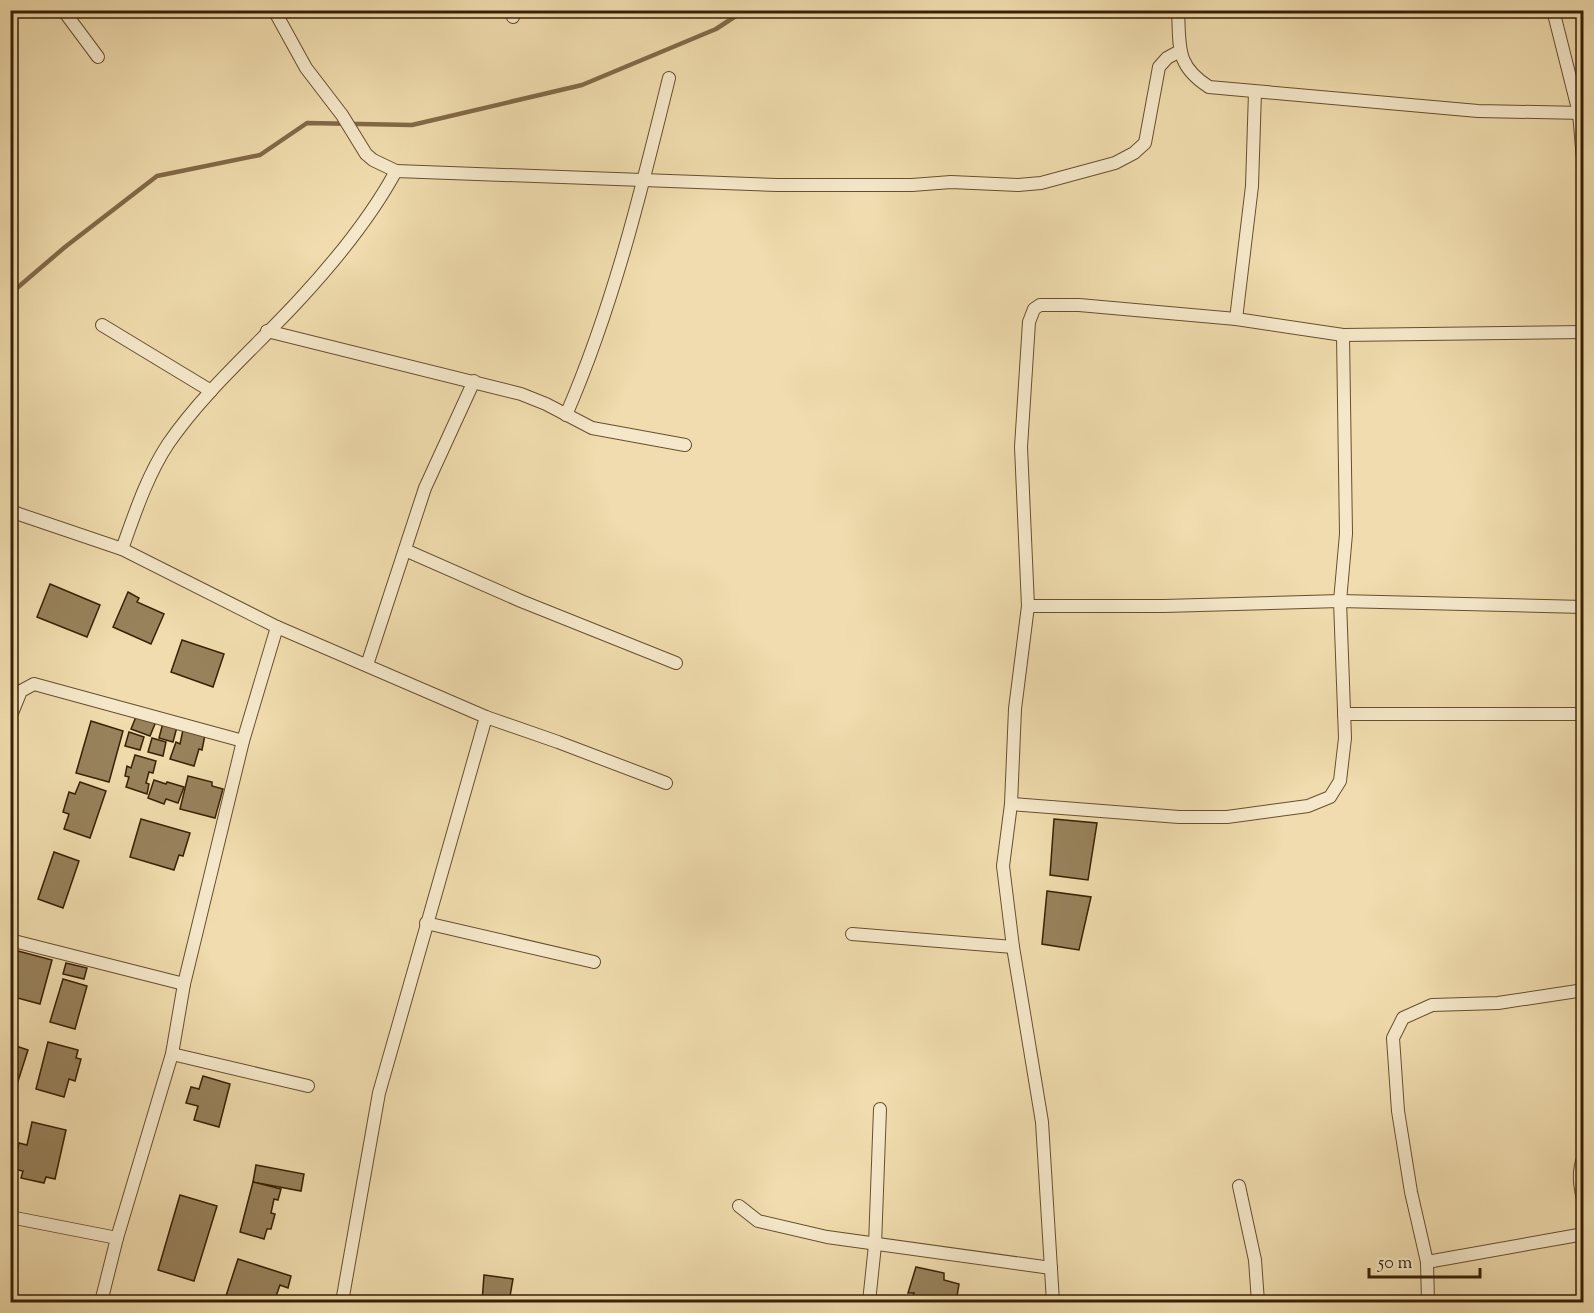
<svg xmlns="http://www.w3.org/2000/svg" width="1594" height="1313" font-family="'Sorts Mill Goudy',serif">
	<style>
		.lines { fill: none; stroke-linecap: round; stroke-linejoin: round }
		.stream { stroke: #826a47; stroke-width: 4.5 }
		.building { fill: #98825c; stroke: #392004; stroke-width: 1.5 }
		.minor-casing { stroke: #674f2e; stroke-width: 14 }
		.minor { stroke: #f5e8ca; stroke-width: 12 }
	</style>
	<rect width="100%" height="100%" fill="#f0dcae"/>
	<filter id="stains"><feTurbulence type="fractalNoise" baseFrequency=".00333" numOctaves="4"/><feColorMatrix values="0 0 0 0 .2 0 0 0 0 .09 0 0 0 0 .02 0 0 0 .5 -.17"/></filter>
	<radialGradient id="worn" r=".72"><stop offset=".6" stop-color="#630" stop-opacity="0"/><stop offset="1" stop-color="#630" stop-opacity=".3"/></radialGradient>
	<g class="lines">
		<polyline class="stream" points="10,294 65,247 157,176 260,155 307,123 412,125 582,85 716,29 745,10"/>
	</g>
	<g class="building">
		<polygon points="50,584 100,605 87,637 37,617"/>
		<polygon points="128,592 139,598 137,602 164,614 151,644 113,627"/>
		<polygon points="182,640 224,654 213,687 171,672"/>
		<polygon points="138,712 157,719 150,736 131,729"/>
		<polygon points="164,719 178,723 173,742 159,738"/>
		<polygon points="91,721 123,731 109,782 76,773"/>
		<polygon points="183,730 205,735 202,750 199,749 194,766 170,759 176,742 180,744"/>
		<polygon points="129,732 144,737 140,750 125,746"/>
		<polygon points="152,738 166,742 163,756 148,752"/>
		<polygon points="135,755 156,761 153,773 149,772 146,783 149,784 147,794 126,787 129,777 125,776 127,766 131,768"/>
		<polygon points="188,776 212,782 212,786 223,789 215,818 180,809"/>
		<polygon points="154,780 166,784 167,782 184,787 178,803 166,799 164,804 148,798"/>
		<polygon points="80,782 106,791 90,838 64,829 69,814 63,812 69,792 75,794"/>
		<polygon points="141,819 190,833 183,856 179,855 174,870 130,857"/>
		<polygon points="1054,819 1097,823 1088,880 1050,875"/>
		<polygon points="54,852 79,861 63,908 38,899"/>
		<polygon points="1047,891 1091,897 1079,950 1042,944"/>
		<polygon points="18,951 52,960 40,1004 10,996 10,978"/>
		<polygon points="66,963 87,968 84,979 63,974"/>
		<polygon points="63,979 87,986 75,1029 50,1022"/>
		<polygon points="48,1042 78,1050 76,1058 81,1059 75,1081 69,1079 64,1097 36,1089"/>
		<polygon points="10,1044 28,1050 12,1100 10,1100"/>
		<polygon points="203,1076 230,1084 219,1127 194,1120 198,1106 186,1103 191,1087 199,1089"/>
		<polygon points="32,1122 66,1130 55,1179 46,1177 44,1183 21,1178 23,1171 13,1169 19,1143 27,1145"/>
		<polygon points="256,1165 304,1174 301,1191 253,1182"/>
		<polygon points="253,1182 281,1189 278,1200 274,1199 271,1213 275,1214 271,1229 267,1229 264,1239 240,1232"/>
		<polygon points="180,1195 217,1206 194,1281 158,1270"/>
		<polygon points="238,1259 291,1276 288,1288 280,1285 274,1302 224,1302"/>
		<polygon points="916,1267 944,1273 944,1280 959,1284 956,1302 911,1301 914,1293 908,1293"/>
		<polygon points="484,1275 513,1279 509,1302 482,1302"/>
	</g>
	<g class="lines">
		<defs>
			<g id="minor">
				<polyline points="63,10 98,57"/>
				<polyline points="274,10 306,68 342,115 366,154 373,160 396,171"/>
				<polyline points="511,10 513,17"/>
				<path d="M1178 10C1180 47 1175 65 1209 87L1478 111 1584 113"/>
				<polyline points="1553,10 1579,113 1584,171"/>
				<polyline points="1236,319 1252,186 1255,92"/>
				<polyline points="102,325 211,391"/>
				<polyline points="267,331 521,394 546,404 592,428 685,445"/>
				<path d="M566 415C613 307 641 192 669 78"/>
				<polyline points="10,511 122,549 277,627 486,717 558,742 666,783"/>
				<path d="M122 549C135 513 147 476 168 444 205 390 256 347 300 299 336 260 371 217 396 171L777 185H912L951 182 1018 185 1041 183 1115 163 1134 153 1145 143 1159 67 1167 58 1180 51"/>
				<polyline points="405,550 521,601 676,663"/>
				<polyline points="1028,606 1164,606 1340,601 1584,607"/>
				<polyline points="367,665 425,488 474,381"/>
				<polyline points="1344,714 1584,714"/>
				<polyline points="10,718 21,691 34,684 243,741"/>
				<polyline points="1011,804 1179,817 1227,817 1308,806 1330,797 1340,781 1345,738 1340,601 1346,534 1343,335"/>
				<polyline points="426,923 594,962"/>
				<polyline points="852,934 1013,947"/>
				<polyline points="10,940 184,984"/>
				<polyline points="172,1054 308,1086"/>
				<path d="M1584 1156C1577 1172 1580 1187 1584 1204"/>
				<polyline points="1239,1186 1255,1260 1258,1302"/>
				<polyline points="739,1206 758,1221 827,1237 1051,1268"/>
				<polyline points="10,1217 117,1238"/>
				<polyline points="1427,1262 1584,1234"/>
				<polyline points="101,1302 117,1238 172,1054 184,984 243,741 277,627"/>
				<polyline points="342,1302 379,1093 486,717"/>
				<polyline points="869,1302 875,1245 880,1109"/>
				<polyline points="1053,1302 1042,1122 1013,947 1003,866 1011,804 1015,709 1028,606 1021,447 1029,322 1034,309 1040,305 1079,305 1236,319 1343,335 1584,332"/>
				<polyline points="1428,1302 1427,1262 1411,1192 1398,1111 1393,1038 1403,1018 1432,1005 1498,1003 1584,990"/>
			</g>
		</defs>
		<use href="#minor" class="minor-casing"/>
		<use href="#minor" class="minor"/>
	</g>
	<rect width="1594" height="1313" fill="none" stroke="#f0dcae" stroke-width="36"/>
	<rect x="12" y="12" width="1570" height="1289" fill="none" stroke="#392004" stroke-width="3"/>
	<rect x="18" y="18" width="1558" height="1277" fill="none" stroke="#392004" stroke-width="1.5"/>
	<path d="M1369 1268v9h111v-9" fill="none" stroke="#392004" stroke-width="3"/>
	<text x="1378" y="1268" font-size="18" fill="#392004" stroke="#f5e8ca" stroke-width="4.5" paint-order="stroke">50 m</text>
	<rect width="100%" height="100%" filter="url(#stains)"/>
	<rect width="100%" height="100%" fill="url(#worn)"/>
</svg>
